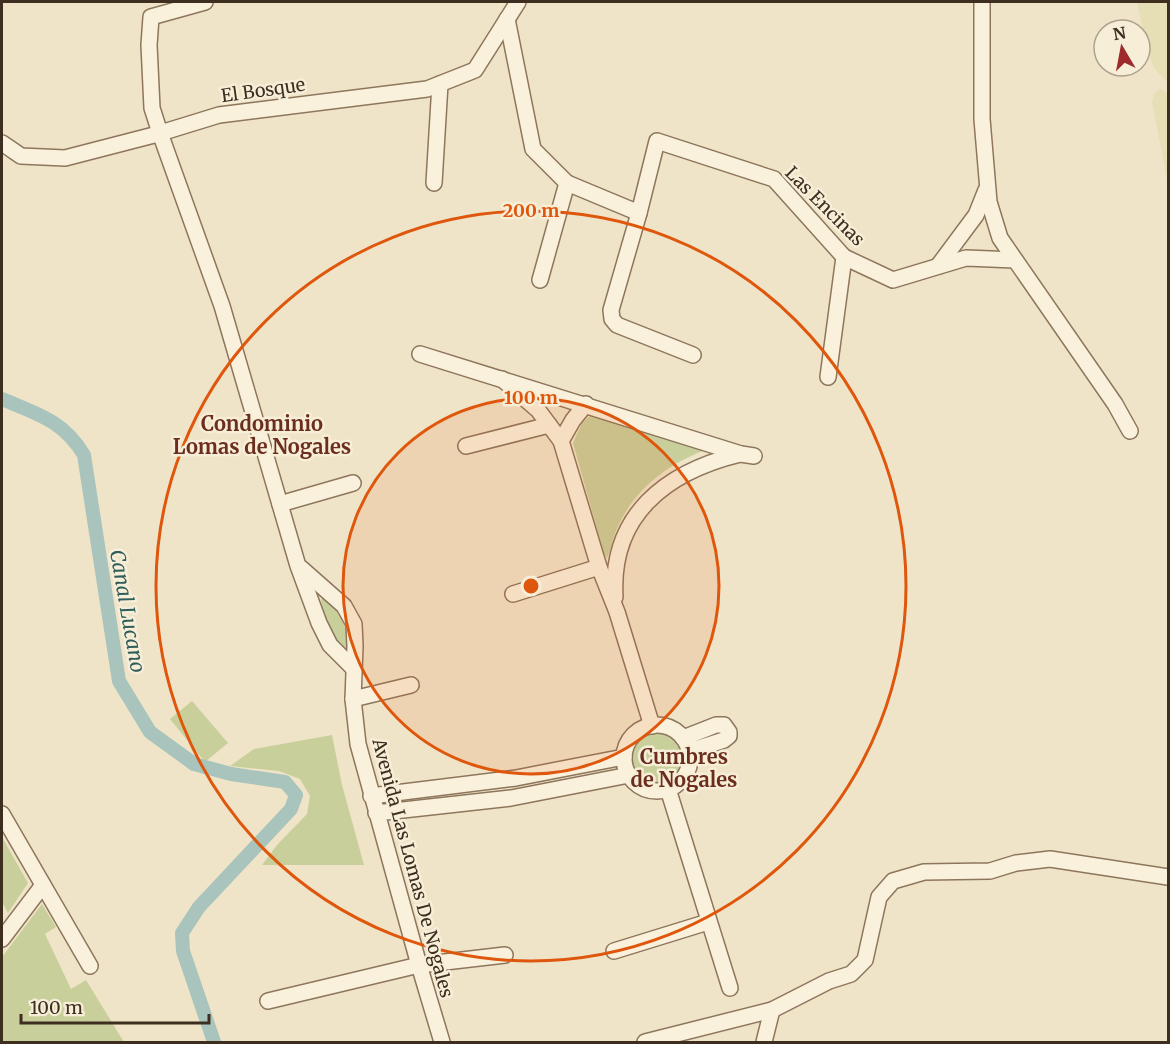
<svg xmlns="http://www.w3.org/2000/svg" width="1170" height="1044" font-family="Merriweather,serif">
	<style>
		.farmland { fill: #e6deb5 }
		.green { fill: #c9cf9b }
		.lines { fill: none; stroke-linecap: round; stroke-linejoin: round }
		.canal { stroke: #a9c4bc; stroke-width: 14 }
		.minor-casing { stroke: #8d765c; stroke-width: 18 }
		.minor { stroke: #faf1dc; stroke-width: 15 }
		.ring { fill: none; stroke: #df570d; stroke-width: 3 }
		.labels { text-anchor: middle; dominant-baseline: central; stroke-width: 5; stroke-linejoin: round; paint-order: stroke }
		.street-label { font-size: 18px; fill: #3d2e20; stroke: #f7eed8 }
		.neighbourhood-label { font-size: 20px; font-weight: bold; fill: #6b2e1e; stroke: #f7eed8 }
		.water-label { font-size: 20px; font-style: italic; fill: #2f5d5a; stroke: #f7eed8 }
		.centre { fill: #df570d; stroke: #f7eed8; stroke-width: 3 }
		.ring-label { font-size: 18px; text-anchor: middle; font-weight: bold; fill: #df570d; stroke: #f7eed8; stroke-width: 5; stroke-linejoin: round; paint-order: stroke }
	</style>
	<rect width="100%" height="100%" fill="#f0e4c8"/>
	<g class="farmland">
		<polygon points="1137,2 1168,2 1168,83 1154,68 1146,44"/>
		<polygon points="1159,89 1168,92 1168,184 1152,102 1155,93"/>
	</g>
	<g class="green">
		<path d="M592 414 705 450C666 465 632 491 616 531 612 540 611 550 607 558L604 554 573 443 582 423Z"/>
		<path d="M323 598C341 610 346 627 350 647L347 650C329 641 323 619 321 599Z"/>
		<polygon points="192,701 228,743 205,762 170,719"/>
		<circle cx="657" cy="758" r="27"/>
		<polygon points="332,735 342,785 364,865 262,865 277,845 307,814 310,796 300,779 279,771 230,766 254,749"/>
		<polygon points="2,837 28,883 8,913 2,902"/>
		<polygon points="42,904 56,927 45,934 71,989 86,980 124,1042 2,1042 2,957"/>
	</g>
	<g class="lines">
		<path class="canal" d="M2 399C37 414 63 420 84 455L119 681 150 732 194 764 231 774 285 782 296 795 291 809 199 907 182 933 183 951 214 1042"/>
		<defs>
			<g id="minor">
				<polyline points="205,2 151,17 149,45 152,108 160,133 222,306 298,566 319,623 330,645 353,668"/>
				<polyline points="982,2 982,119 989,202 1000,238 1115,404 1130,431"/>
				<polyline points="507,19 533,149 567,183 639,213 657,141 774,179 844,257 893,280 966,258 1015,260"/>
				<polyline points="2,143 21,156 65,158 154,135 219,115 427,89 475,70 518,2"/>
				<polyline points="434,183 440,84"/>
				<polyline points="639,213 611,310 612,319 617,325 693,355"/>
				<polyline points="938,266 976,215 986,190"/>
				<polyline points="540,280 567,183"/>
				<polyline points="420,354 741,454 754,456"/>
				<polyline points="828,377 844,257"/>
				<polyline points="502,379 538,410 561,441 599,567 617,612 652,726"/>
				<polyline points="561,441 573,420 586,404"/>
				<polyline points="466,446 549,425"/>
				<polyline points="280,504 353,483"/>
				<polyline points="301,568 344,606 354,624 355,646 353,699 358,744 419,965 442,1042"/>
				<polyline points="513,594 599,567"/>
				<path d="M615 597C610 515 666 472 740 454"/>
				<polyline points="353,699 411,685"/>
				<circle cx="657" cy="758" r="33"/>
				<polyline points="683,738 716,725 724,725 729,732 729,736 724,740 690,751"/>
				<polyline points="668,789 730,988"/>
				<polyline points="371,796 516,778 624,757"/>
				<polyline points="376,813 511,798 629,775"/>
				<polyline points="2,814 90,966"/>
				<polyline points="2,939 43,885"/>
				<polyline points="614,951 708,922"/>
				<polyline points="268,1001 419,965 505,955"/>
				<polyline points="645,1042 772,1010"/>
				<polyline points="764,1042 772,1010 829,981 851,974 865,960 879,897 893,881 924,872 990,871 1016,863 1050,859 1168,877"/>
			</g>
		</defs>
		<use href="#minor" class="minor-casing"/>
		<use href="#minor" class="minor"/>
	</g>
	<circle cx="531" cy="586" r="188" fill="#df570d" fill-opacity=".12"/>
	<g class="ring">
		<circle cx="531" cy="586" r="188"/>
		<circle cx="531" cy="586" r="375"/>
	</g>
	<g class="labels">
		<g class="street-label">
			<text transform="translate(263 90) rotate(-8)">El Bosque</text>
			<text transform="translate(825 206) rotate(45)">Las Encinas</text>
			<text transform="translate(413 868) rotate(75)">Avenida Las Lomas De Nogales</text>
		</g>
		<g class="neighbourhood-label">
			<text x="262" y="423">Condominio<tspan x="262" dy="23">Lomas de Nogales</tspan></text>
			<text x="684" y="756">Cumbres<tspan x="684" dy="23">de Nogales</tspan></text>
		</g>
		<g class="water-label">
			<text transform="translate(128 611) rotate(80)">Canal Lucano</text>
		</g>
	</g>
	<circle cx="531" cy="586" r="9" class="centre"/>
	<g class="ring-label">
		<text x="531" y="217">200 m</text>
		<text x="531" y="404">100 m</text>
	</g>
	<rect width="1170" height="1044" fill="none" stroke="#3d2e20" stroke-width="6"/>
	<g transform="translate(1122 48) rotate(350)"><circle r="28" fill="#f7eed8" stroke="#ada18e" stroke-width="1.5"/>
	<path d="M0-4.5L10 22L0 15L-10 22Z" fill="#9e2a2b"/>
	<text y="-9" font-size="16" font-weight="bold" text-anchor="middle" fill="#3d2e20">N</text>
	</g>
	<path d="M21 1014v9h188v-9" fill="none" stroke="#3d2e20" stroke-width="3"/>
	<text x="30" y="1014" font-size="18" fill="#3d2e20" stroke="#f7eed8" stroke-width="4.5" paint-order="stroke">100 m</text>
</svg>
